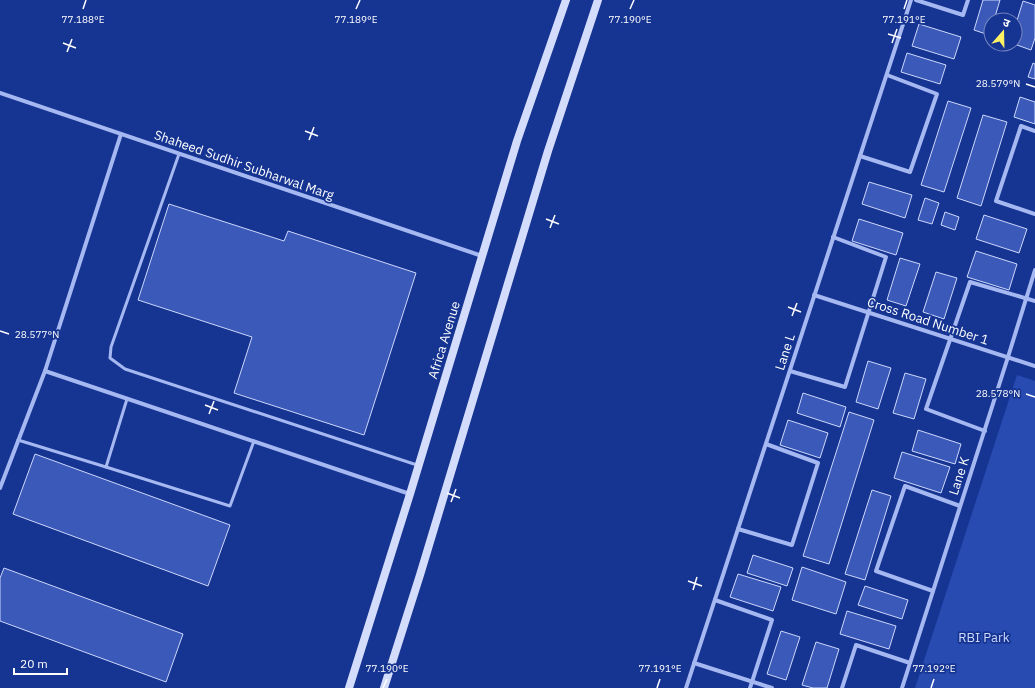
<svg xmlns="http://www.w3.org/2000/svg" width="1035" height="688" font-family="'IBM Plex Sans','Noto Sans Devanagari',sans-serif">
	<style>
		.green { fill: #284bb1 }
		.building { fill: #3a59b9; stroke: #ccd8fc }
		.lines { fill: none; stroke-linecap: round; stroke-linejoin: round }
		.lane { stroke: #a5b8f1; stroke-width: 3 }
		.street { stroke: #a5b8f1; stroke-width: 4 }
		.secondary { stroke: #d3dcfb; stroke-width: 8 }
		.ticks { fill: none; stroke: #fff; stroke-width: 1.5 }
		.labels { text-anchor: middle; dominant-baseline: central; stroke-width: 3.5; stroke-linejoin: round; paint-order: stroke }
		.street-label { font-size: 13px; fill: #fff; stroke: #163492 }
		.park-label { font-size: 13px; fill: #ccd8fc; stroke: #163492 }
		.ticks-label { font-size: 10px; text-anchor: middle; fill: #fff; stroke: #163492; stroke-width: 3.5; stroke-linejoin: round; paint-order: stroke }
	</style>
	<rect width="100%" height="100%" fill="#163492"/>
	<polygon class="green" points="1017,375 1035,381 1035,688 915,688"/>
	<g class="building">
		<polygon points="983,0 1000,0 994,20 991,20 991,30 989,35 974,30"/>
		<polygon points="1023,1 1035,5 1035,38 1031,50 1014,44 1015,44 1015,27"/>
		<polygon points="919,24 961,37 954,59 912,46"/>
		<polygon points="907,53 946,65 940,84 901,72"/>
		<polygon points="1033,63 1035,64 1035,79 1028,77"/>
		<polygon points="1020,97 1035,102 1035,124 1014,117"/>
		<polygon points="948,101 971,108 944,192 921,185"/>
		<polygon points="983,115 1007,122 981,206 957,198"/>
		<polygon points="869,182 912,195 905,218 862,204"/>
		<polygon points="925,198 939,203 932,224 918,220"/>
		<polygon points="169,204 284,241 288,231 416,273 364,435 234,393 252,337 138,300"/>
		<polygon points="945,212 959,217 955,230 941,225"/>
		<polygon points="984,215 1027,229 1019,253 976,239"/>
		<polygon points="859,219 903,233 896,255 852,241"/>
		<polygon points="976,251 1017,264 1009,290 967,277"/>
		<polygon points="900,258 920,264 906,306 887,300"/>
		<polygon points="936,272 957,278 944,319 923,312"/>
		<polygon points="868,361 891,368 878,409 856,402"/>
		<polygon points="905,373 926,379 914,419 893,413"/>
		<polygon points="803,393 846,407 840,427 797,413"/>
		<polygon points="849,412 874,420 829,564 803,556"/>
		<polygon points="788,420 828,433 820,458 780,445"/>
		<polygon points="918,430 961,444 955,464 912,451"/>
		<polygon points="902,452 950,467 941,493 894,478"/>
		<polygon points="35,454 230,525 208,586 13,514"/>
		<polygon points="872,490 891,496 865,580 845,574"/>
		<polygon points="753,555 793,568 787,586 747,573"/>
		<polygon points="802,567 846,582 836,614 792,600"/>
		<polygon points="4,568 183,634 166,682 0,621 0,578"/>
		<polygon points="738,574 781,587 773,611 730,597"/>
		<polygon points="865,586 908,600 902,619 858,605"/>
		<polygon points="847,611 896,626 889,649 840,634"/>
		<polygon points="781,631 800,637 786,680 767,674"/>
		<polygon points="816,642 839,649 827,688 813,688 802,685"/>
	</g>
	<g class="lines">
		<g class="lane">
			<polyline points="179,154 111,347 110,358 125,369 417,465"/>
			<polyline points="18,440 106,467 127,399"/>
			<polyline points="106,467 230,506 254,441"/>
		</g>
		<g class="street">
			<polyline points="916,0 963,15 968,0"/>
			<polyline points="0,93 482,256"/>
			<polyline points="1035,131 1021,126 996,201 1035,214"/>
			<polyline points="860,156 910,172 937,94 887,75"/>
			<polyline points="814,295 1035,366"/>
			<polyline points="45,371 410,494"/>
			<polyline points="790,371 845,387 886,257 833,237"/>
			<polyline points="985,431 926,409 970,282 1035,301"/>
			<polyline points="0,488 45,371 121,134"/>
			<polyline points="738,529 792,545 818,463 766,444"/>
			<polyline points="933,591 876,571 905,486 960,506"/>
			<polyline points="715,600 772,620 750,688"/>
			<polyline points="694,663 772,688"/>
			<polyline points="686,688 911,0"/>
			<polyline points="842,688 856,645 910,663"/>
			<polyline points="902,688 1008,357 1035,270"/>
		</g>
		<g class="secondary">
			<polyline points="349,688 410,494 517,141 566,0"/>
			<polyline points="384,688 420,575 548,151 598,0"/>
		</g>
	</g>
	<path class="ticks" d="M83 9 86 0M356 9 360 0M630 9 634 0M904 9 907 0M888 34 901 38M63 43 76 48M892 43 897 29M67 52 72 39M1026 84 1035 87M305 131 318 136M309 140 314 127M546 219 559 224M550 228 555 215M788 307 801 312M792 316 797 303M0 331 9 334M1026 394 1035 397M205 405 218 410M209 414 214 401M447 493 460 498M451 502 456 489M688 581 702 586M693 590 697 577M383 688 387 679M657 688 660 679M931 688 934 679"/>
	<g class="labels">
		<g class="street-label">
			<text transform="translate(244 165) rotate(19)">Shaheed Sudhir Subharwal Marg</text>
			<text transform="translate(928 321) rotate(18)">Cross Road Number 1</text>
			<text transform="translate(444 340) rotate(-73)">Africa Avenue</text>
			<text transform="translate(785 352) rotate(-72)">Lane L</text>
			<text transform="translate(959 476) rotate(-72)">Lane K</text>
		</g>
		<g class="park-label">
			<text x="984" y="637">RBI Park</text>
		</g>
	</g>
	<g class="ticks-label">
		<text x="83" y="23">77.188°E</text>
		<text x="356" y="23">77.189°E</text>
		<text x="630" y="23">77.190°E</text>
		<text x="904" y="23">77.191°E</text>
		<text x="998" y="87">28.579°N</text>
		<text x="37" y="338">28.577°N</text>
		<text x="998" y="397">28.578°N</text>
		<text x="387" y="672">77.190°E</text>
		<text x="660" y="672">77.191°E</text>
		<text x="934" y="672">77.192°E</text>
	</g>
	<g transform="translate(1003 32) rotate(20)"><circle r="19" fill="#163492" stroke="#7385be"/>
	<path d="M0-3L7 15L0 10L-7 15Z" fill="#fff164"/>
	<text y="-6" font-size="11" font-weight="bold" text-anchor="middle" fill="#ffffff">उ</text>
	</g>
	<path d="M14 668v6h53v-6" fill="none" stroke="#ffffff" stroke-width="2"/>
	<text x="20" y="668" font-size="12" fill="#ffffff" stroke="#163492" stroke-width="3" paint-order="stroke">20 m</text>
</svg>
